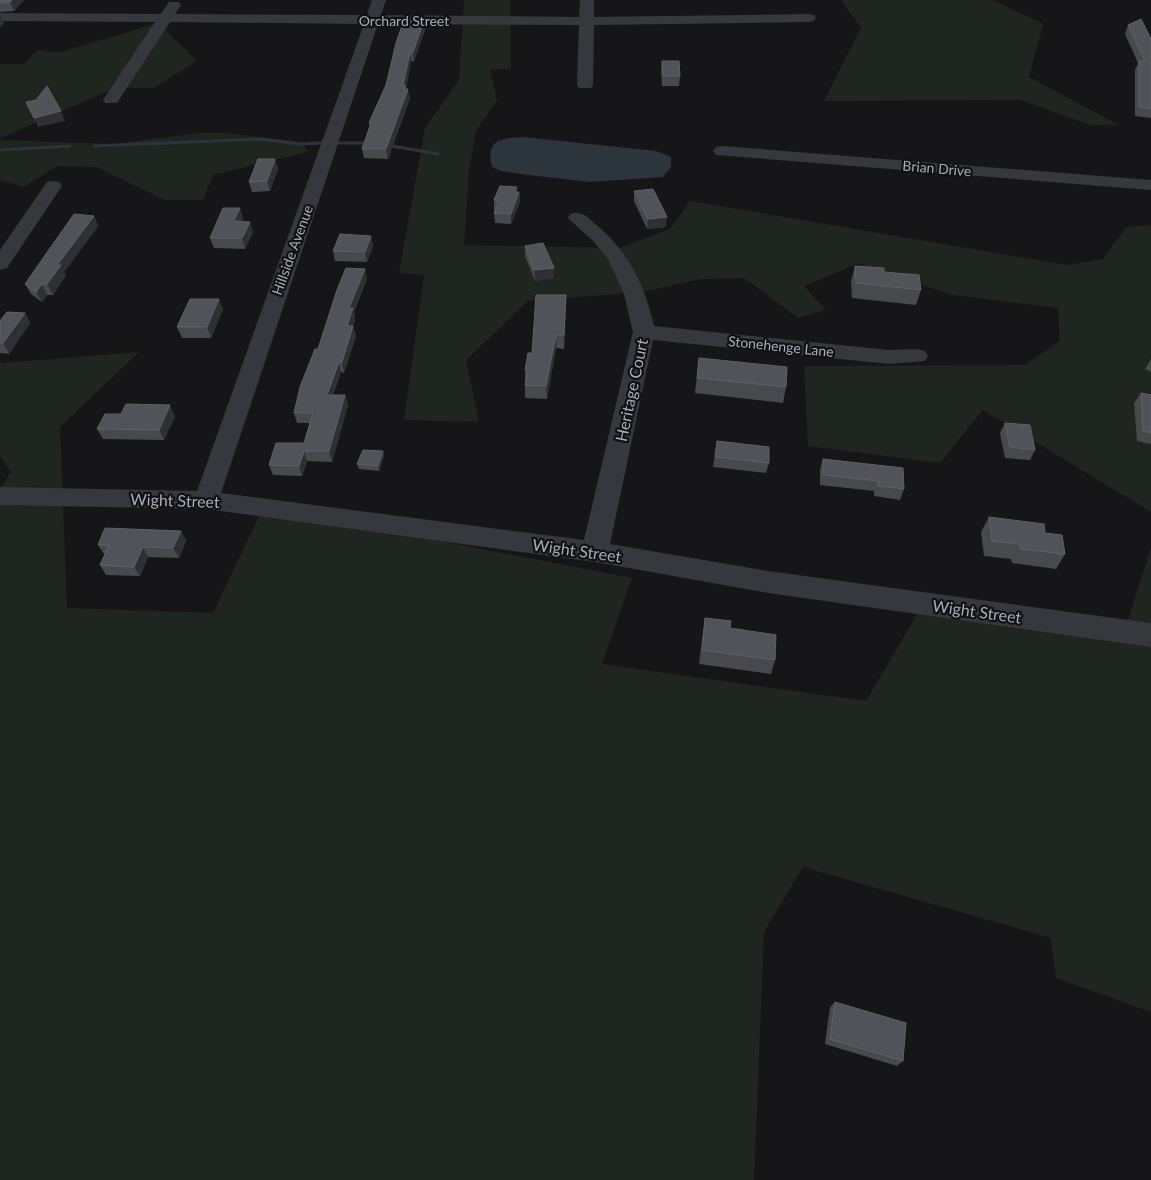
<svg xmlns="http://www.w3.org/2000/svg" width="1151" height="1180" font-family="Lato,sans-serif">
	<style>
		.green { fill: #1e261f }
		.water { fill: #2c353c }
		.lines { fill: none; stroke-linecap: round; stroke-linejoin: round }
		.stream { stroke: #2c353c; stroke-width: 3 }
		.minor { fill: #37383d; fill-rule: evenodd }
		.wall { fill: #47494d }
		.shaded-wall { fill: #2f3033 }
		.building { fill: #525359; stroke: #5f6168 }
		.labels { text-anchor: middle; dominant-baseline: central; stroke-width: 4.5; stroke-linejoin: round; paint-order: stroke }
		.far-street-label { font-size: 14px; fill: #a8adb8; stroke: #111113 }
		.street-label { font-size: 16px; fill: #a8adb8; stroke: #111113 }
	</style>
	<rect width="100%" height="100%" fill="#161618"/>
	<g class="green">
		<polygon points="464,0 510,0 511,69 490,69 497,100 476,131 469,170 464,245 620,248 670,229 690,201 1067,265 1103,259 1126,227 1151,225 1151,512 983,410 940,463 808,446 804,366 1025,365 1060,341 1058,308 952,295 859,263 804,286 826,310 798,318 744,278 701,279 642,292 528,301 466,360 479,422 404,420 424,275 399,273 425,128 459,80"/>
		<polygon points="841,0 993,0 1043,24 1029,77 1119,125 1090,125 1020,100 824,101 861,28"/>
		<polygon points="158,23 197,61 154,88 116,88 0,138 0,65 2,64 24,64 38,50 58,53"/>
		<polygon points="199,133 225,133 301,142 308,152 213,175 203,200 165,200 96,167 57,166 24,187 0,180 0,140 113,144"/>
		<polygon points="139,352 60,427 67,608 213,613 262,510 291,512 632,578 602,664 866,701 922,606 1123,636 1151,547 1151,1012 1056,978 1051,938 803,867 764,932 754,1180 0,1180 0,489 11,472 0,456 0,359 2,363"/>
	</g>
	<path class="water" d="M523 137 656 151 671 157V167L663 177 590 182 529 175 501 171 492 167C485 140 500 138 523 137Z"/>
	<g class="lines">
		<g class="stream">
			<polyline points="336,143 371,143"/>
			<polyline points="386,145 438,154"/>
			<polyline points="94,146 262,139 298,144 323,143"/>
			<polyline points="0,150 70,146"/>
		</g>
		<g class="minor">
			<path d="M372 0H386L381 15 579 17 580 0H594V17L809 14 814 15 816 18 814 21 809 22 594 25 593 85 591 88H579L577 85 579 25 378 24 221 493 584 540 633 332 624 294 608 259 594 242 568 218 570 214C582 211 586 216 594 223 627 249 645 285 654 326L889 350 917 349 925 351 928 356 925 361 889 364 653 340 610 544 768 571 1151 623V647L768 593 595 562 206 509 0 505V487L197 491 364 24 170 22 117 103H105L103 100 155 22 0 21V13L161 14 169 2H179L181 5 175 14 367 15Z"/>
			<polygon points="722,146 1151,180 1151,190 716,155 713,151 716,147"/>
			<polygon points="53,181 59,182 62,186 7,268 0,270 0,250 47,182"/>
		</g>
	</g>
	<g class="wall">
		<polygon points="0,0 24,0 14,11 0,12"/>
		<polygon points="1128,25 1151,39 1151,118 1135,116 1135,70 1138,63 1125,34"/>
		<polygon points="425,30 414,61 411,61 406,88 410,98 388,159 364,158 362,149 370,127 369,123 386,85"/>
		<polygon points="662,61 680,76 679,86 662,86 661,70"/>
		<polygon points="275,159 278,169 270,191 252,192 249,182"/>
		<polygon points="634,191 666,227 647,229 634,201"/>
		<polygon points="517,192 519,192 520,202 511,224 495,223 494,213 495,210 494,210 494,200"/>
		<polygon points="94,216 98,226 64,272 66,275 53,295 47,295 42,302 31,294 25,284"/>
		<polygon points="243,218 242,222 253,232 245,249 214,248 210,238"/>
		<polygon points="371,236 373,246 367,262 335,261 333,251"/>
		<polygon points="525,246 554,268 554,278 535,281 525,256"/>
		<polygon points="855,266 884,272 921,290 916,305 852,298 851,281"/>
		<polygon points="367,279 354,312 355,319 353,326 356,336 344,373 341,372 333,395 345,395 348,405 332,462 307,461 302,476 273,475 269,465 304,443 310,423 297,423 294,413 318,349"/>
		<polygon points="566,295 564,349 556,348 547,399 525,398 525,370 532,353"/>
		<polygon points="223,309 211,338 182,338 177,327"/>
		<polygon points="25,313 30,323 9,354 0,353 0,321"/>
		<polygon points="699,358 786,387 783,403 695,393"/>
		<polygon points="1151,359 1151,372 1145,369"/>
		<polygon points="1141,393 1151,395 1151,444 1137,441 1134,403"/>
		<polygon points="175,416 164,440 103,439 97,429"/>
		<polygon points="1005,423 1035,450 1030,460 1005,458 1000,433"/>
		<polygon points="717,441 769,463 766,473 713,467"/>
		<polygon points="383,451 384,456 379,471 359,469 357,464"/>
		<polygon points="823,459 904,489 900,500 874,496 874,491 820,485 820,469"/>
		<polygon points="989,517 1045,533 1065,554 1056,569 1012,563 1011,559 984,556 981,532"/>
		<polygon points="181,531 186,541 179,558 148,557 140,576 106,575 100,565 105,554 104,554 98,545"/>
		<polygon points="705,618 730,628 775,660 771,674 699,664 703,632"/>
		<polygon points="835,1002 903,1061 897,1066 825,1044 830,1007"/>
	</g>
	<g class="shaded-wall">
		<polygon points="12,0 24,0 14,11 10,2"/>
		<polygon points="0,14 4,23 0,27"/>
		<polygon points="424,21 425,30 414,61 413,52"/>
		<polygon points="410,52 411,61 406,88 407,93 408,89 410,98 388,159 386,149 403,86"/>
		<polygon points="61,111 65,121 38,127 34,118"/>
		<polygon points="275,159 278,169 270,191 267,181"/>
		<polygon points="517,187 517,197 519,192 520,202 511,224 511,214 515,192"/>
		<polygon points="240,208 243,218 237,232 234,221"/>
		<polygon points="94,216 98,226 64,272 66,275 53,295 47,284 57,265"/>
		<polygon points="667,217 666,227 647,229 648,219"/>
		<polygon points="250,222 253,232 245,249 242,238"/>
		<polygon points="371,236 373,246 367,262 365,252"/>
		<polygon points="554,268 554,278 535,281 534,270"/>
		<polygon points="365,269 367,279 354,312 355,319 350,336 347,326 349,308"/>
		<polygon points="42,284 47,295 42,302 36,292"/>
		<polygon points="566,295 566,308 564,349 564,335"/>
		<polygon points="219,299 223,309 211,338 207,327"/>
		<polygon points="25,313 30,323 9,354 3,343"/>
		<polygon points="353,326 356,336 344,373 342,362"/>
		<polygon points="556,335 556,348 547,399 546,386"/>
		<polygon points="339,362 341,372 329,406 327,395"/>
		<polygon points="345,395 348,405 332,462 329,451"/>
		<polygon points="170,405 175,416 164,440 159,430"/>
		<polygon points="304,451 307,461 302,476 299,466"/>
		<polygon points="383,451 384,456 379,471 378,466"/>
		<polygon points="181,531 186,541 179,558 173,548"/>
		<polygon points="143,547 148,557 140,576 134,567"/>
	</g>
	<g class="building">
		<polygon points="0,0 12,0 10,2 0,3"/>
		<polygon points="1141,19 1151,39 1151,109 1139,107 1139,61 1145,61 1128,25"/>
		<polygon points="404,20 424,21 413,52 410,52 403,86 406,86 404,89 408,89 386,149 362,149 371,123 369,123 386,85 396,43"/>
		<polygon points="662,61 679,61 680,76 663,76"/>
		<polygon points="47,86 61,111 34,118 26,102 36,100"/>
		<polygon points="258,159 275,159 267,181 249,182"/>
		<polygon points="500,186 517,187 515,192 519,192 511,214 494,213 499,201 494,200"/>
		<polygon points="653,189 667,217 648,219 634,191"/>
		<polygon points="223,208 240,208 234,221 250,222 242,238 210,238"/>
		<polygon points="74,214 94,216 57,265 61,265 47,284 42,284 36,292 25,284"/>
		<polygon points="340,234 371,236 365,252 333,251"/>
		<polygon points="543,243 554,268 534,270 525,246"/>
		<polygon points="855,266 884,268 884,272 919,275 921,290 856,283"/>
		<polygon points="346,268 365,269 349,308 353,308 347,326 353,326 342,362 339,362 327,395 345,395 329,451 304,451 299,466 269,465 276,443 304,443 313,413 294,413 300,387 315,349 318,349 337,290"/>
		<polygon points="536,295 566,295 564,335 556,335 546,386 525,385 528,370 525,370 528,353 532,353"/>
		<polygon points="190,299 219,299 207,327 177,327"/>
		<polygon points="7,312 25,313 3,343 0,343 0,321"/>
		<polygon points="699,358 787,367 786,387 697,378"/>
		<polygon points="1141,393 1151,395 1151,433 1143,431"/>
		<polygon points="126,404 170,405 159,430 97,429 105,414 121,414"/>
		<polygon points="1005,423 1030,425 1035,450 1010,447"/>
		<polygon points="717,441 769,447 769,463 715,457"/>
		<polygon points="363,450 383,451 378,466 357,464"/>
		<polygon points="823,459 903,468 904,489 878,486 878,481 823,475"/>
		<polygon points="989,517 1044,524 1045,533 1062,535 1065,554 1020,549 1020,544 992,541"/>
		<polygon points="105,528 181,531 173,548 143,547 134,567 100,565 109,545 98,545"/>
		<polygon points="705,618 731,621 730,628 776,635 775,660 702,650"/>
		<polygon points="835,1002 906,1023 903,1061 830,1039"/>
	</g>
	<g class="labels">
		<g class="far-street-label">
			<text x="404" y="20">Orchard Street</text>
			<text transform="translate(937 168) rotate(5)">Brian Drive</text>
			<text transform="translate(292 250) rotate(-70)">Hillside Avenue</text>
			<text transform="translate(781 346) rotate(6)">Stonehenge Lane</text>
		</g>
		<g class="street-label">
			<text transform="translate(631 390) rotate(-78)">Heritage Court</text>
			<text transform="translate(175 500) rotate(2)">Wight Street</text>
			<text transform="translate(577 550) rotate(8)">Wight Street</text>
			<text transform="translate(977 611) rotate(8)">Wight Street</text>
		</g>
	</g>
</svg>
